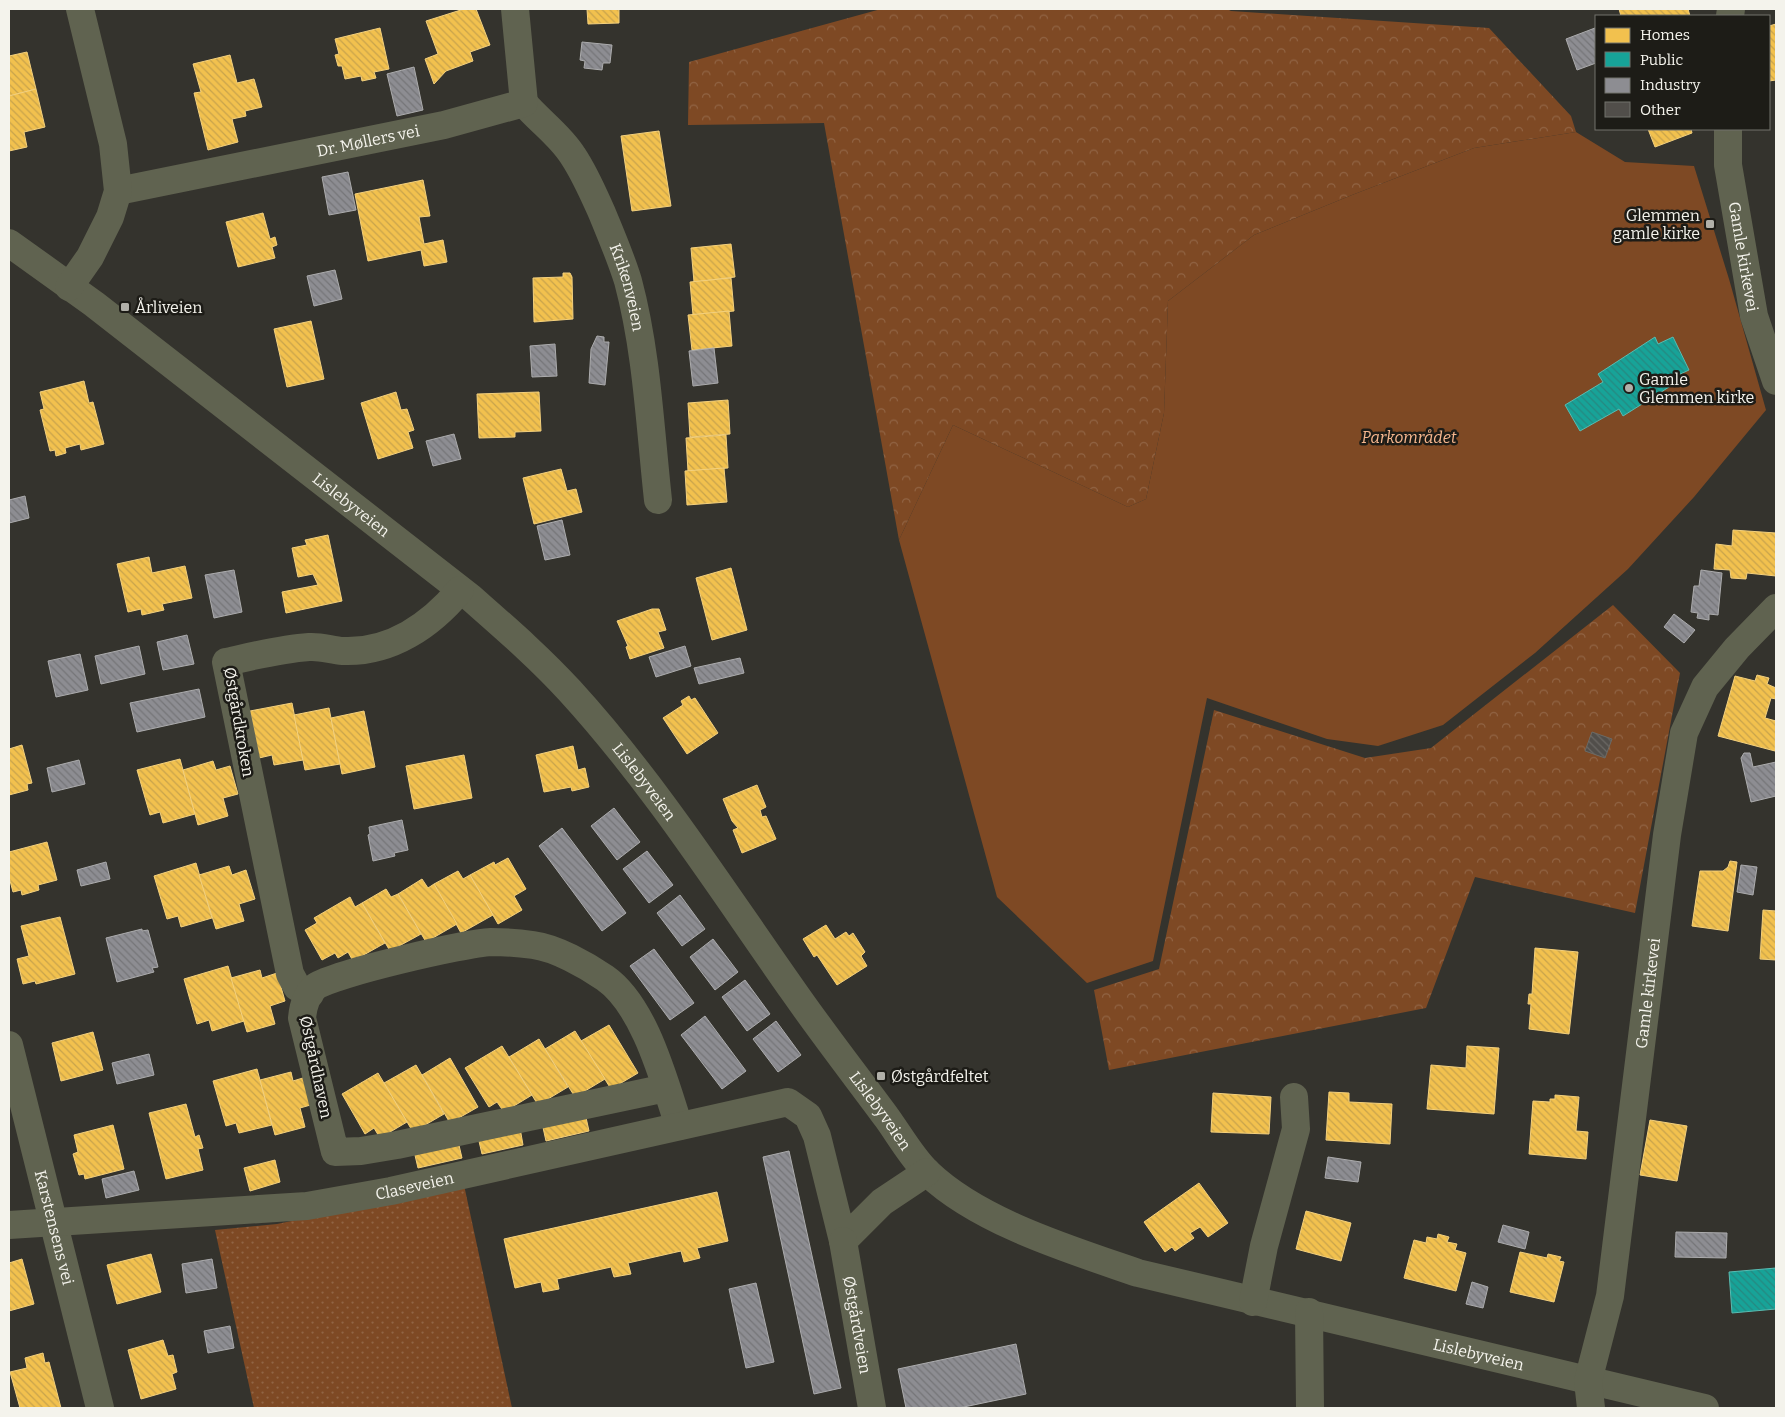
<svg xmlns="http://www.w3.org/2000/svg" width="1785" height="1417" font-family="Bitter,serif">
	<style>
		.grass { fill: url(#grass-dots) }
		.forest { fill: url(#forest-crowns) }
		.park { fill: #7e4924 }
		.homes { fill: url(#homes-back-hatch); stroke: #f3d07d }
		.public { fill: url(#public-back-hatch); stroke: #59bbb1 }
		.industry { fill: url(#industry-back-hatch); stroke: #acacad }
		.building { fill: url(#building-back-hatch); stroke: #6c6a65 }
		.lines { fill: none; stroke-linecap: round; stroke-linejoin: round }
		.minor { stroke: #606350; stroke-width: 28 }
		.poi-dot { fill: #b1b0a9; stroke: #1d1c17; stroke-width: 2 }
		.labels { text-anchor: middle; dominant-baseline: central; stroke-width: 5; stroke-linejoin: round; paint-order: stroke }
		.street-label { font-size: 16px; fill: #f4f3ec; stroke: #1d1c17 }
		.poi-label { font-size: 16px; fill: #f4f3ec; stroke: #1d1c17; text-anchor: start }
		.park-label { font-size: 16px; font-style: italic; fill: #f8b88f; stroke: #1d1c17 }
	</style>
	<defs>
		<pattern id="grass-dots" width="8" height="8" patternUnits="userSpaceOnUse" patternTransform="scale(1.25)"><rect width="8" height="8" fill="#7e4924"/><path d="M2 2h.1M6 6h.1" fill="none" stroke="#916444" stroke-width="1.8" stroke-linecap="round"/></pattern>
		<pattern id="forest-crowns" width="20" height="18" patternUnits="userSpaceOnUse" patternTransform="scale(1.25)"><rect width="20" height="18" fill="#7e4924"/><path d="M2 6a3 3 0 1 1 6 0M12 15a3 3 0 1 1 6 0" fill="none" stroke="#916444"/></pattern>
		<pattern id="homes-back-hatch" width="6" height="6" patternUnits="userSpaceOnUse" patternTransform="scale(1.25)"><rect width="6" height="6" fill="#f2c14e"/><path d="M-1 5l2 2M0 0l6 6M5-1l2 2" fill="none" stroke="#c8a34c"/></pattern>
		<pattern id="public-back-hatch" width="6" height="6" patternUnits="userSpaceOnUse" patternTransform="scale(1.25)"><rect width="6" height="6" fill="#17a398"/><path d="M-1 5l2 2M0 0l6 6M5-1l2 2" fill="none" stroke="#268880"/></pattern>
		<pattern id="industry-back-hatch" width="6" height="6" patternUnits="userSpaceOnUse" patternTransform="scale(1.25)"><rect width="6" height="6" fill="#8d8d92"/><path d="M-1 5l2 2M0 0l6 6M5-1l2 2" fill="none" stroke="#757578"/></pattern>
		<pattern id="building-back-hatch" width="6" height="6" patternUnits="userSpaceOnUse" patternTransform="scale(1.25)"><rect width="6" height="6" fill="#514e4a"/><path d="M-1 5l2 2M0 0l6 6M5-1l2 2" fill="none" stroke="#6b6864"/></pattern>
	</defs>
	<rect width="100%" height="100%" fill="#34332d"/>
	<polygon class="grass" points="464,1185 512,1408 254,1408 215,1230 277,1224"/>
	<g class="forest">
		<polygon points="881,9 1227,9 1231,11 1489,28 1571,116 1576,132 1474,148 1352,195 1254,235 1168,301 1164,413 1146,499 1128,507 953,425 899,540 824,123 688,125 689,62"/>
		<polygon points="1613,605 1680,673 1635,913 1475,877 1426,1008 1109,1070 1094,990 1159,969 1214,710 1365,758 1431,748"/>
	</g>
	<polygon class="park" points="1576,132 1625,162 1694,166 1729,279 1766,410 1694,497 1628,569 1535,653 1443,725 1378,746 1327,739 1207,698 1153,961 1087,983 997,897 899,540 953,425 1128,507 1146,499 1164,413 1168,301 1254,235 1352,195 1474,148"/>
	<g class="homes">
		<polygon points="464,9 476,9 490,45 470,52 473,61 446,71 434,84 425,59 438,54 426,21"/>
		<polygon points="587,9 619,9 619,23 588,24"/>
		<polygon points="1619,9 1688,9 1690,16 1621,16"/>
		<polygon points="1776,24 1776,80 1769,81 1769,26"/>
		<polygon points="380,28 389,69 374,72 376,78 362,81 361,76 345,79 342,66 338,66 335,55 339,54 335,39"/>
		<polygon points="27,52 36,89 9,96 9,56"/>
		<polygon points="230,55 237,83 254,79 262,107 245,111 246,116 232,119 238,142 208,150 194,93 201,92 193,64"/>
		<polygon points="36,89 45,127 24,132 27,147 9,151 9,96"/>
		<polygon points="1648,129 1691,129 1692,133 1655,147"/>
		<polygon points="659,131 671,206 632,211 621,136"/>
		<polygon points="423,180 430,216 419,217 424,244 443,240 447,262 424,266 421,250 368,261 355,194"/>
		<polygon points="263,213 270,239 275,237 277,245 272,247 275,258 238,267 226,222"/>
		<polygon points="731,244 735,277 694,282 691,248"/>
		<polygon points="563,273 570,273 572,277 573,319 534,322 533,278 563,277"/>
		<polygon points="731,278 734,311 693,315 690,282"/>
		<polygon points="729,311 732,346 692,350 688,315"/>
		<polygon points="311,321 324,379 287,387 274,329"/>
		<polygon points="84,381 89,403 93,402 104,444 81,450 80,444 65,448 66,453 56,456 55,450 50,451 40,410 44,409 40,392"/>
		<polygon points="396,392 401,410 407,409 414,430 408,432 413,448 378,459 361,403"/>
		<polygon points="539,392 541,431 515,432 515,437 479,438 477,394"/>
		<polygon points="728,400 730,434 690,437 688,403"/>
		<polygon points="726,435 728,468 688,471 686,438"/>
		<polygon points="724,468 727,502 687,505 685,471"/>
		<polygon points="561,469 567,491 576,489 582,512 534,524 523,478"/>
		<polygon points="1733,530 1776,533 1776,576 1747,573 1746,579 1731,578 1730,570 1714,569 1716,544 1732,546"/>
		<polygon points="328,535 342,601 286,613 282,592 318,585 313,574 298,577 292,548 307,545 305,540"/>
		<polygon points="149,557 152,573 185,566 192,598 162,604 164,610 142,615 141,609 128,612 117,564"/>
		<polygon points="731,568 747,630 712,640 696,578"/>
		<polygon points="652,609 659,609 666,630 658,632 664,648 630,659 626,647 628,646 617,621"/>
		<polygon points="1757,675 1769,678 1767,684 1776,688 1776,699 1771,698 1765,718 1776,721 1775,751 1718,736 1735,676 1755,681"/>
		<polygon points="689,696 691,700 695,698 718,733 687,754 663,718 683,705 681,701"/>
		<polygon points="292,703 303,760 274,765 272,755 259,758 250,711"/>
		<polygon points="329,708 340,764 305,770 294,715"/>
		<polygon points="364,711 375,767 342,774 331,718"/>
		<polygon points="22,745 32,783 27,784 28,790 9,795 9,749"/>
		<polygon points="573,746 578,770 585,768 589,787 572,791 571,787 544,792 536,755"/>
		<polygon points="464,755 472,798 414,809 406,766"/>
		<polygon points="180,759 195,814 163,823 160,812 150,815 137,770"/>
		<polygon points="213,761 216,770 230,766 238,794 223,798 228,816 198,825 183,770"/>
		<polygon points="757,785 766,807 760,810 762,817 766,816 776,839 742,853 733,830 738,828 732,821 723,799"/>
		<polygon points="47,842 57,880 38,885 39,890 22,895 21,890 13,892 9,877 9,852"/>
		<polygon points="508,858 526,889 514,896 522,910 498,924 470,875 494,862 495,865"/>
		<polygon points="1730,861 1737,862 1728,931 1692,926 1700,871 1723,871 1728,867"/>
		<polygon points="196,863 212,918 181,927 178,916 167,919 154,876"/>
		<polygon points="229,866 232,875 246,870 255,899 239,904 244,921 216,929 199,875"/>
		<polygon points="458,871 463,879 470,875 493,915 461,933 434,884"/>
		<polygon points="422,879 428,888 434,884 457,924 426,942 398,894"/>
		<polygon points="386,889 391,897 398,894 421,934 390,951 362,903"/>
		<polygon points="350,897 355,907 362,903 385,943 353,961 348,952 338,958 335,953 322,960 305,930 317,923 314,918"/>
		<polygon points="1763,910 1776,911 1776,960 1760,959"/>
		<polygon points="60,917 75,974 36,984 35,981 23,984 17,959 29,956 21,926"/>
		<polygon points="826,925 835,939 846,932 849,936 853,933 865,952 861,956 867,966 837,985 817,955 814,957 803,939"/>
		<polygon points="1535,948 1578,952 1569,1034 1529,1029 1531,1004 1528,1004 1529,994 1532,994"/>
		<polygon points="228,966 244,1021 212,1031 209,1020 197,1024 184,979"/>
		<polygon points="260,970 262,978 277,973 285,1001 270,1006 275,1024 247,1032 231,978"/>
		<polygon points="609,1025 638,1073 611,1089 581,1041"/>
		<polygon points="575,1031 605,1079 575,1097 545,1049"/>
		<polygon points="93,1032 103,1070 61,1081 52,1043"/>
		<polygon points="539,1039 568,1087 538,1105 509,1057"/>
		<polygon points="502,1046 532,1095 504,1112 497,1102 489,1107 465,1068"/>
		<polygon points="1467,1046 1499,1048 1494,1114 1427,1109 1431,1065 1466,1068"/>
		<polygon points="450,1058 478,1107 450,1123 422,1075"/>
		<polygon points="416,1065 444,1114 413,1132 384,1083"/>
		<polygon points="257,1069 272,1125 239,1133 236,1123 226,1126 213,1081"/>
		<polygon points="291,1072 293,1081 306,1077 314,1104 300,1108 305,1127 275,1135 260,1080"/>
		<polygon points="378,1073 407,1122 380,1138 374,1128 365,1134 342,1094"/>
		<polygon points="1329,1092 1349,1093 1349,1102 1392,1104 1390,1144 1326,1140"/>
		<polygon points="1213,1093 1271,1097 1269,1134 1211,1132"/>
		<polygon points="1555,1095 1579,1097 1576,1131 1588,1132 1586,1159 1529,1154 1533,1101 1550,1102 1550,1099 1555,1099"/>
		<polygon points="186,1104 195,1137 199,1135 203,1148 198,1149 203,1170 166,1179 149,1113"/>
		<polygon points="585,1113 589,1131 546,1141 542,1123"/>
		<polygon points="1650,1120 1687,1126 1677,1181 1640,1175"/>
		<polygon points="113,1125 124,1169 85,1179 84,1174 79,1175 73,1154 78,1152 74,1135"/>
		<polygon points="520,1128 523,1145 482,1154 478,1137"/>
		<polygon points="458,1141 462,1158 418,1168 414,1151"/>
		<polygon points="275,1160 280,1182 250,1191 244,1168"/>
		<polygon points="1199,1183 1228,1223 1208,1237 1200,1227 1190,1233 1194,1238 1175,1251 1172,1247 1165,1252 1144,1222"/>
		<polygon points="717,1192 728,1241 697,1248 700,1258 684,1262 681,1251 628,1263 631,1274 614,1277 611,1267 557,1279 559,1289 543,1292 541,1282 515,1288 504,1239"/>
		<polygon points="1306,1211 1351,1223 1341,1261 1296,1249"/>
		<polygon points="1438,1234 1449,1237 1447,1242 1457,1244 1455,1250 1466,1253 1456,1291 1404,1278 1414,1240 1426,1243 1427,1237 1437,1239"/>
		<polygon points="1520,1252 1547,1258 1548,1254 1561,1257 1559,1261 1564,1262 1554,1302 1510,1292"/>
		<polygon points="151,1254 161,1292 117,1304 107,1265"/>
		<polygon points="22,1259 34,1304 9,1311 9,1263"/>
		<polygon points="163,1340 168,1356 173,1355 177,1372 172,1374 176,1389 141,1399 128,1350"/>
		<polygon points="43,1353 45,1363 49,1362 61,1408 20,1408 10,1372 27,1368 25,1358"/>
	</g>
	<g class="public">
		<polygon points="1655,337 1658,344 1673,337 1689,370 1674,377 1677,382 1623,416 1619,409 1580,431 1565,405 1603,382 1598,374"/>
		<polygon points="1776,1268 1776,1309 1732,1313 1729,1272"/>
	</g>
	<g class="industry">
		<polygon points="1595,28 1596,63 1577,70 1566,39"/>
		<polygon points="582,42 612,45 610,63 603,63 602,70 584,68 585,61 580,60"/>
		<polygon points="414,67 423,110 397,116 387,74"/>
		<polygon points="348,172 356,210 329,215 322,177"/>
		<polygon points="335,270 342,299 314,306 307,276"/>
		<polygon points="597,336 604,337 604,342 609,342 605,385 589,383 591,349"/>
		<polygon points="555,344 557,376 532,377 530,346"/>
		<polygon points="714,348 718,383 693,386 689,351"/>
		<polygon points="454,434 461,459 433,466 426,441"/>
		<polygon points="25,496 29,518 9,523 9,500"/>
		<polygon points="562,520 570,555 545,560 537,526"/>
		<polygon points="234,570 242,612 214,618 205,575"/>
		<polygon points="1701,570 1722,573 1718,615 1709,614 1709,620 1697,618 1698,613 1691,612 1694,586 1699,586"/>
		<polygon points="1674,614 1695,630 1684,643 1664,627"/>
		<polygon points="187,635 194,664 163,670 157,642"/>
		<polygon points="139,646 145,674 101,684 95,656"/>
		<polygon points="685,646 691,666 656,677 649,657"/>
		<polygon points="80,654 88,690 56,697 48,661"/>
		<polygon points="740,658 744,673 699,684 694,668"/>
		<polygon points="199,689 205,717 137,732 130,703"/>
		<polygon points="1744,753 1750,753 1753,767 1776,762 1776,796 1751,802 1741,758"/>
		<polygon points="79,760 85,784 52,792 47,768"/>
		<polygon points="614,808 640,842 617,860 591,826"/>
		<polygon points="402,820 408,850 394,853 395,856 373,861 368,835 370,834 369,827"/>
		<polygon points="562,828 626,913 602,931 539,846"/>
		<polygon points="647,851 673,885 649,903 623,869"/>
		<polygon points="106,862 110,879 81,886 77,870"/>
		<polygon points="1741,865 1757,867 1753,895 1737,892"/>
		<polygon points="680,895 705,929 682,946 657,913"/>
		<polygon points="142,929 142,931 148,930 158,967 152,968 154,972 117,982 106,938"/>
		<polygon points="713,939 738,972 715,990 690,957"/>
		<polygon points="654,949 694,1003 670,1020 630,966"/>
		<polygon points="745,980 770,1014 747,1031 722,997"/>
		<polygon points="705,1016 746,1071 722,1089 681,1035"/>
		<polygon points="776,1021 801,1055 778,1072 753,1039"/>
		<polygon points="149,1054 154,1075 117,1084 112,1063"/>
		<polygon points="789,1151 841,1388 814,1394 763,1157"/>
		<polygon points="1328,1157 1361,1162 1358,1182 1325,1178"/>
		<polygon points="134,1171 139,1190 106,1198 102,1179"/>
		<polygon points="1503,1225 1529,1232 1525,1249 1498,1242"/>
		<polygon points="1676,1232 1727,1233 1726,1258 1675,1257"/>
		<polygon points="212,1259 217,1288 186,1293 182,1264"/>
		<polygon points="1472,1282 1488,1287 1483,1308 1466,1304"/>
		<polygon points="756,1283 774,1362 746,1368 729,1289"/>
		<polygon points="230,1326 234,1348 208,1353 204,1331"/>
		<polygon points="1016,1344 1026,1394 959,1408 906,1408 898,1369"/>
	</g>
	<polygon class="building" points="1592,732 1612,739 1605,758 1585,751"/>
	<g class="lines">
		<g class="minor">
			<polyline points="1730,16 1731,9"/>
			<path id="s1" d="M524 103C539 121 560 135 573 156 585 174 593 193 602 213 611 235 621 258 628 281 647 352 650 427 658 500"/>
			<path id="s2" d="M1728 129V165L1754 316 1776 381"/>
			<path id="s3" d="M118 191 444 125 524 103 515 9"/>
			<path id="s4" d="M9 243 94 304 470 597C504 627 539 657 570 691 654 783 722 890 794 992 824 1035 856 1076 887 1118 900 1136 912 1158 928 1173 979 1222 1071 1250 1138 1273L1705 1408"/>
			<polyline points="69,287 90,257 110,217 118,191 113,144 80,9"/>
			<path d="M310 994 297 987 290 974 226 662C253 656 281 649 309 647 320 646 331 650 343 651 391 653 431 625 460 590"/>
			<path id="s5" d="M9 1045 100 1408"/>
			<path d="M666 1088 397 1145 361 1151 335 1152 302 1018C303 1007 307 994 315 987 331 974 467 943 491 942 505 942 519 943 533 945 556 948 586 965 605 978 645 1006 664 1081 679 1126"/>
			<path id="s6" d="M9 1225 307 1206 391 1191 788 1102 808 1116 817 1136 843 1241 882 1202 927 1172"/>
			<path id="s7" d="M843 1241 872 1408"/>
			<polyline points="1253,1302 1264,1246 1296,1129 1294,1097"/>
			<polyline points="1309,1312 1310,1408"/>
			<path id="s8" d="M1591 1408 1588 1381 1610 1296 1667 835 1684 733 1705 687 1737 648 1776 608"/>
		</g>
	</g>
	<g class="poi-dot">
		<rect x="1705" y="219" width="10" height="10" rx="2.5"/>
		<rect x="120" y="302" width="10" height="10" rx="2.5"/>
		<circle cx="1629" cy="388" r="5"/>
		<rect x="876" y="1071" width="10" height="10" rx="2.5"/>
	</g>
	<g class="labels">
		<g class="street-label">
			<text stroke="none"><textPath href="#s3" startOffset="255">Dr. Møllers vei</textPath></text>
			<text stroke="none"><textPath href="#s2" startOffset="129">Gamle kirkevei</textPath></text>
			<text stroke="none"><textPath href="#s1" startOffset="215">Krikenveien</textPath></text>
			<text stroke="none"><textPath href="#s4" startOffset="431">Lislebyveien</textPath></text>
			<text transform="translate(239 722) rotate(80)">Østgårdkroken</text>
			<text stroke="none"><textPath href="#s4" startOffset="836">Lislebyveien</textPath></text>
			<text stroke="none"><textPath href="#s8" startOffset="420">Gamle kirkevei</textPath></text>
			<text transform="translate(316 1067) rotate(78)">Østgårdhaven</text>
			<text stroke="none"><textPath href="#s4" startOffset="1241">Lislebyveien</textPath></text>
			<text stroke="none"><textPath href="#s6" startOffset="408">Claseveien</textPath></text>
			<text stroke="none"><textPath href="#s5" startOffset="188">Karstensens vei</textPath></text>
			<text stroke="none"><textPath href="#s7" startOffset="85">Østgårdveien</textPath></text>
			<text stroke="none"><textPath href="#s4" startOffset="1904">Lislebyveien</textPath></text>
		</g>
		<g class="poi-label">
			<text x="1700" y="215" text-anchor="end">Glemmen<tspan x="1700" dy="18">gamle kirke</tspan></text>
			<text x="135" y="307">Årliveien</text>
			<text x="1639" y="379">Gamle<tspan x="1639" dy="18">Glemmen kirke</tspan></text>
			<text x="891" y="1076">Østgårdfeltet</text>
		</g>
		<g class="park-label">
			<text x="1409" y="437">Parkområdet</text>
		</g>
	</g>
	<rect width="1785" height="1417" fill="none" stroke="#f4f3ec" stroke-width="20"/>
	<rect x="1595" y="15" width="175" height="115" fill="#1d1c17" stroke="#73726c"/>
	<rect x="1605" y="28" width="25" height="15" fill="#f2c14e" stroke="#73726c"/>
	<text x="1640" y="40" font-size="15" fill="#f4f3ec">Homes</text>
	<rect x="1605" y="52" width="25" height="15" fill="#17a398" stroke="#73726c"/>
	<text x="1640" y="65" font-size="15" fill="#f4f3ec">Public</text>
	<rect x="1605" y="78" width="25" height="15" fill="#8d8d92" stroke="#73726c"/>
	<text x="1640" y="90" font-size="15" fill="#f4f3ec">Industry</text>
	<rect x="1605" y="102" width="25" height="15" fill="#514e4a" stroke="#73726c"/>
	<text x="1640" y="115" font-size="15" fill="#f4f3ec">Other</text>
</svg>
